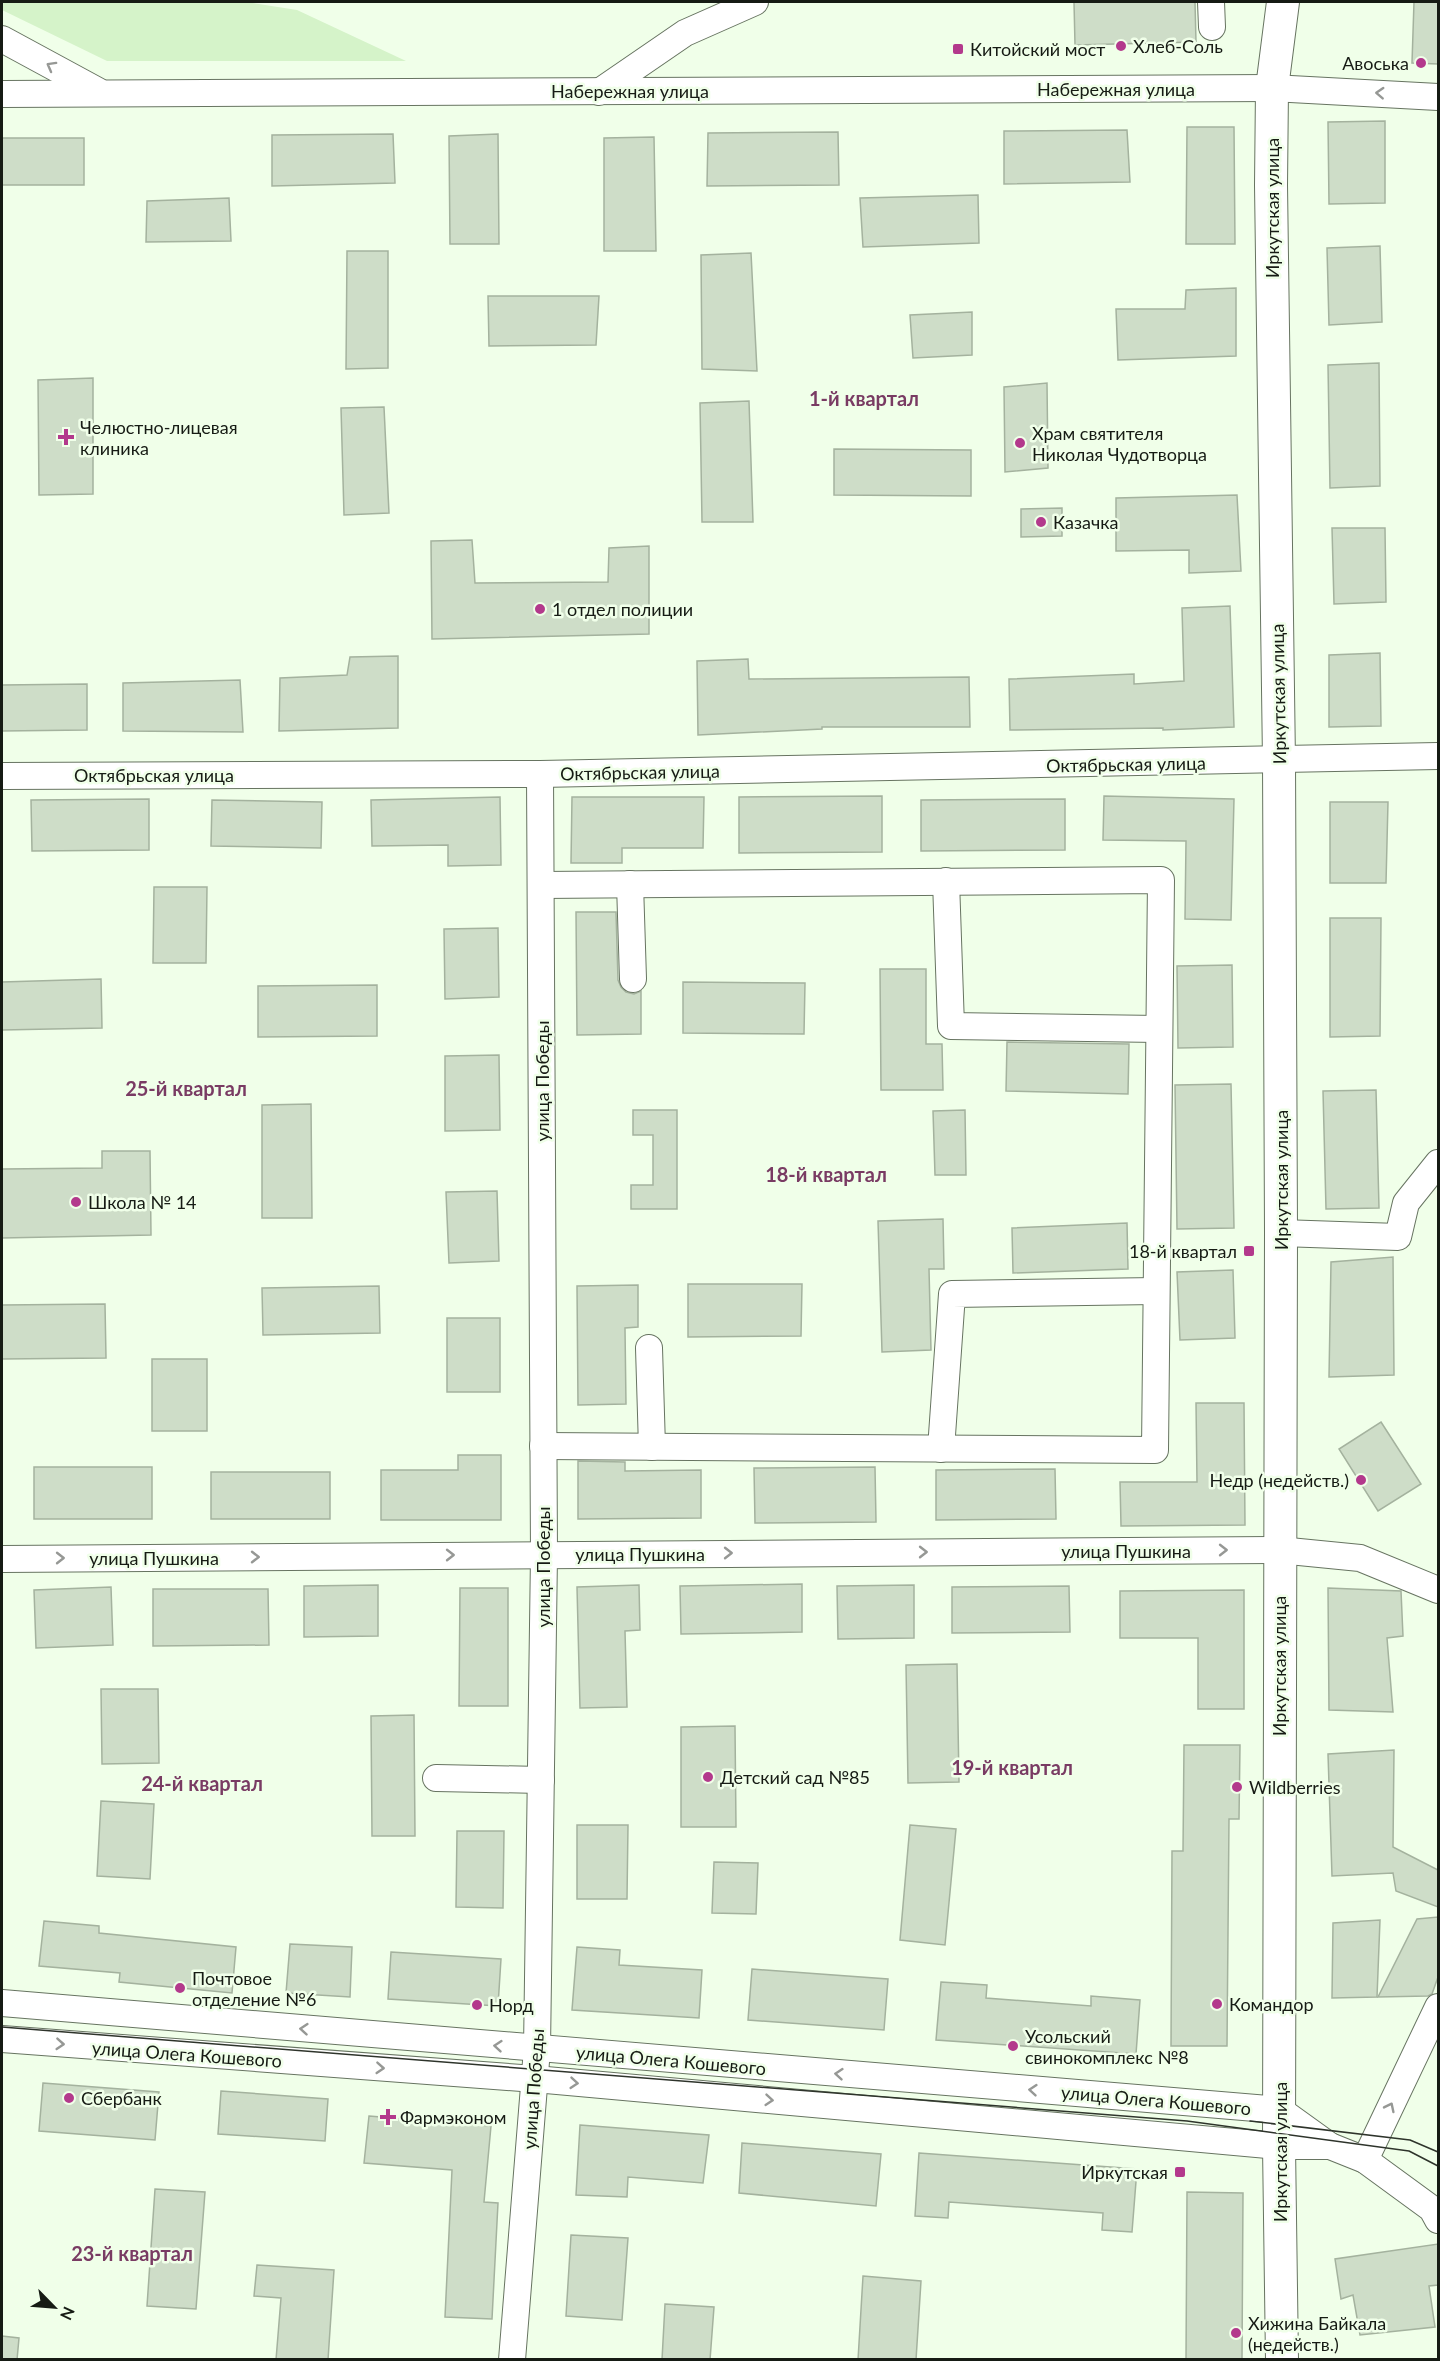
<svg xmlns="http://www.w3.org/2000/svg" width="1440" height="2361" font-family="Lato,sans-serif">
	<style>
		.green { fill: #d5f3c9 }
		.building { fill: #ceddc8; stroke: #a4b29e; stroke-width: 1.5 }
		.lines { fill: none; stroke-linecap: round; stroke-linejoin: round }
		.minor-casing { stroke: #677461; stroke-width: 28 }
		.major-casing { stroke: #677461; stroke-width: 34 }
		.minor { stroke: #fff; stroke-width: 26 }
		.major { stroke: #fff; stroke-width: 32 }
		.tram { stroke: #2e342b; stroke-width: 1.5 }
		.oneway { stroke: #969895 }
		.poi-dot { fill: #b3398c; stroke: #f0ffe9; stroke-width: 2 }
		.labels { text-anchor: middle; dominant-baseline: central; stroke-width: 5; stroke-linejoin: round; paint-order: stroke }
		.poi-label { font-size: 18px; fill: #161b14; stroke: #f0ffe9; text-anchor: start }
		.street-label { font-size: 18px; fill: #161b14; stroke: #f0ffe9 }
		.neighbourhood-label { font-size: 20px; font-weight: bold; fill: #793b63; stroke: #f0ffe9 }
	</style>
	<rect width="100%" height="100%" fill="#f0ffe9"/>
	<polygon class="green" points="2,2 246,2 297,10 406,61 107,61 2,10"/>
	<g class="building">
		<polygon points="1074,2 1195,2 1196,42 1075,45"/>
		<polygon points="1414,2 1438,2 1438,64 1412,63"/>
		<polygon points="1385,121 1385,203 1329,204 1328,122"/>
		<polygon points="1187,127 1234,127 1235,244 1186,244"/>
		<polygon points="1127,130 1130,182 1004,184 1004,131"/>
		<polygon points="838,132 839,185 707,186 708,133"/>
		<polygon points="393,134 395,183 272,186 272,135"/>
		<polygon points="498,134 499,244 450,244 449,136"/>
		<polygon points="654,137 656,251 604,251 604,138"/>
		<rect x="2" y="138" width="82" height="47"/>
		<polygon points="978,195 979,243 863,247 860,198"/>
		<polygon points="229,198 231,241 146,242 147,201"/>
		<polygon points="1380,246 1382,322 1329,325 1327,248"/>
		<polygon points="347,251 388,251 388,368 346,369"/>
		<polygon points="751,253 757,371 702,369 701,255"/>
		<polygon points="1236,288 1236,356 1118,360 1116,309 1185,309 1186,290"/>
		<polygon points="488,296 599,296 596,345 489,346"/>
		<polygon points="972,312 972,355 913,358 910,315"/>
		<polygon points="1379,363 1380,486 1330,488 1328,365"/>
		<polygon points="93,378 93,494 39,495 38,380"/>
		<polygon points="1047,383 1048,468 1005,472 1004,387"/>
		<polygon points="749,401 753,522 702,522 700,403"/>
		<polygon points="384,407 389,513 344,515 341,408"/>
		<polygon points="834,449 971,450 971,496 834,495"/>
		<polygon points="1237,495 1241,571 1189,573 1189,550 1116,551 1116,498"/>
		<polygon points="1062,508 1062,536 1021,537 1021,509"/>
		<polygon points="1332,528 1385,528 1386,602 1334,604"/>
		<polygon points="472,540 475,583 608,582 609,548 649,546 649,634 432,639 431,541"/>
		<polygon points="1230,606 1234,727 1163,730 1163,728 1010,730 1009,679 1134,674 1134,684 1184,681 1182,608"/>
		<polygon points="1380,653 1381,726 1329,727 1329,655"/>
		<polygon points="398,656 398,728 279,731 280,678 347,675 350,657"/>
		<polygon points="748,659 749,679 969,677 970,727 822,727 822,729 698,735 697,661"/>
		<polygon points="240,680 243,732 123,731 123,683"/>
		<polygon points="87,684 87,730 2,731 2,685"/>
		<polygon points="882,796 882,852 739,853 739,797"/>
		<polygon points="1104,796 1234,799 1231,920 1185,919 1186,841 1103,840"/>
		<polygon points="500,797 501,865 448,866 448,845 372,846 371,800"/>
		<polygon points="572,797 704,797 703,848 622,848 622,863 571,863"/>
		<polygon points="149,799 149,850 32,851 31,800"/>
		<polygon points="1065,799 1065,850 921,851 921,800"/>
		<polygon points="212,800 322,802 321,848 211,846"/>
		<polygon points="1330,802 1388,802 1386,883 1330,883"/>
		<polygon points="154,887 207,887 206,963 153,963"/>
		<polygon points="576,912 616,912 618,980 621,987 626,992 634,994 641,991 641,1034 577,1035"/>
		<polygon points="1330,918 1381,918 1380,1036 1330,1037"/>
		<polygon points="498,928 499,997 445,999 444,929"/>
		<polygon points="1232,965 1233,1047 1178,1048 1177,966"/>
		<polygon points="880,969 926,969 926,1044 942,1044 943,1090 881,1090"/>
		<polygon points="101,979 102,1028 2,1030 2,982"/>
		<polygon points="683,982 805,983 804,1034 683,1033"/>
		<polygon points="377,985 377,1036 258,1037 258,986"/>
		<polygon points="1007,1042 1129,1044 1128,1094 1006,1091"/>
		<polygon points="499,1055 500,1130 445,1131 445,1056"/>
		<polygon points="1231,1084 1234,1228 1177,1229 1175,1085"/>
		<polygon points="1376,1090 1379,1208 1326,1209 1323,1091"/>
		<polygon points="311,1104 312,1218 262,1218 262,1105"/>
		<polygon points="633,1110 677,1110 677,1209 631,1209 631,1185 653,1185 653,1135 633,1135"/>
		<polygon points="965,1110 966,1175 935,1175 933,1111"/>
		<polygon points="102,1151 150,1151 151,1235 2,1238 2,1169 102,1168"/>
		<polygon points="497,1191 499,1261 449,1263 446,1192"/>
		<polygon points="943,1219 944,1269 929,1269 931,1350 882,1352 878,1221"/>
		<polygon points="1127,1223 1128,1269 1013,1273 1012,1228"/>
		<polygon points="1393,1257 1394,1375 1329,1377 1331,1262"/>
		<polygon points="1233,1270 1235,1338 1180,1340 1177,1272"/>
		<polygon points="688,1284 802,1284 801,1336 688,1337"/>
		<polygon points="638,1285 638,1327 625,1328 626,1404 578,1405 577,1286"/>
		<polygon points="379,1286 380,1333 263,1335 262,1288"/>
		<polygon points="105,1304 106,1358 2,1359 2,1305"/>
		<rect x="447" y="1318" width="53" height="74"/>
		<rect x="152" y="1359" width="55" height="72"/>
		<polygon points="1196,1403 1244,1403 1245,1525 1121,1526 1120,1482 1197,1482"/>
		<polygon points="1381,1422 1421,1484 1378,1511 1339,1449"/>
		<polygon points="458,1455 501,1455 501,1520 381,1520 381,1470 458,1470"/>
		<polygon points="578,1461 625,1462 625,1471 701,1470 701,1518 578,1519"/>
		<rect x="34" y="1467" width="118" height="52"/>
		<polygon points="875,1467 876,1522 755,1523 754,1468"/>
		<polygon points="1055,1469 1056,1519 936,1520 936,1470"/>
		<rect x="211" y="1472" width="119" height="47"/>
		<polygon points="802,1584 802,1632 681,1634 680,1586"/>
		<polygon points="378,1585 378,1636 304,1637 304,1586"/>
		<polygon points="639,1585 640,1630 625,1631 627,1707 580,1708 577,1587"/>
		<polygon points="914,1585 914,1638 838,1639 837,1586"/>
		<polygon points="1069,1586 1070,1632 952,1633 952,1587"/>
		<polygon points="111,1587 113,1645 36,1648 34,1590"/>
		<polygon points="460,1588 508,1588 508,1706 459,1706"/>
		<polygon points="1328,1588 1401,1591 1403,1636 1387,1638 1393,1712 1329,1710"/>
		<polygon points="153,1589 268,1589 269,1645 153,1646"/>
		<polygon points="1244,1590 1244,1709 1198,1709 1198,1638 1120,1638 1120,1591"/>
		<polygon points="957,1664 959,1782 908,1783 906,1665"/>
		<polygon points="101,1689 158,1689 159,1763 102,1764"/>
		<polygon points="414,1715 415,1836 372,1836 371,1716"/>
		<polygon points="735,1726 736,1827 681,1827 681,1727"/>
		<polygon points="1184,1745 1240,1745 1239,1819 1229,1819 1227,2046 1171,2046 1172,1851 1183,1851"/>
		<polygon points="1394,1750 1393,1847 1438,1870 1438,1907 1396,1891 1393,1873 1332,1876 1328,1754"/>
		<polygon points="101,1801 154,1804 150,1879 97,1876"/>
		<polygon points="577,1825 628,1825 627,1899 577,1899"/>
		<polygon points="910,1825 956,1829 945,1945 900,1940"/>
		<polygon points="457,1831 504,1831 503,1908 456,1907"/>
		<polygon points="714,1862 758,1863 756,1914 712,1913"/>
		<polygon points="1438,1917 1438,1977 1432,1994 1428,1996 1378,1997 1417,1919"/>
		<polygon points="1380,1920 1377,1997 1332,1998 1333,1923"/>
		<polygon points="44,1921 99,1926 99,1933 236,1947 232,1993 119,1982 120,1973 39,1966"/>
		<polygon points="290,1944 352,1947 350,1997 286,1993"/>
		<polygon points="577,1947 620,1950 619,1965 702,1970 699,2018 572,2010"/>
		<polygon points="391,1952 501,1959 498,2006 388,1999"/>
		<polygon points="752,1969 888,1979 884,2030 748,2020"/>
		<polygon points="941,1982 987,1985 986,1998 1091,2006 1091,1996 1140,2000 1136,2054 936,2040"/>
		<polygon points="43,2083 159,2092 155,2140 39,2131"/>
		<polygon points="221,2091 328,2099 325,2141 218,2134"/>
		<polygon points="369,2116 491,2126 484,2202 498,2203 492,2319 445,2317 452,2170 364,2163"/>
		<polygon points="580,2125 709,2135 703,2183 628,2177 627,2197 576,2195"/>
		<polygon points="742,2143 881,2154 876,2206 739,2193"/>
		<polygon points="919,2153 1137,2169 1132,2232 1102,2230 1103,2213 949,2202 948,2218 915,2216"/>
		<polygon points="155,2189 205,2192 196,2309 147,2306"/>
		<polygon points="1187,2192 1243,2193 1242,2360 1186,2360"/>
		<polygon points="571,2235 628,2238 622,2320 566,2316"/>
		<polygon points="1438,2244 1438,2285 1429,2286 1435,2327 1360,2335 1353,2295 1341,2299 1335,2259"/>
		<polygon points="257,2265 334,2270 328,2360 276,2360 281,2298 254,2296"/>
		<polygon points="863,2276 921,2281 916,2360 858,2360"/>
		<polygon points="665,2304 714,2307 710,2360 662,2360"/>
		<polygon points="2,2336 19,2338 17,2360 2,2360"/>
	</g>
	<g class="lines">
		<defs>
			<g id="minor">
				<polyline points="1211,2 1212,27"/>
				<polyline points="2,39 98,91"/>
				<polyline points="599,92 685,33 755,2"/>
				<polyline points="2,94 1272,88 1438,97"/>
				<polyline points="2,776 540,774 1438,756"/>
				<polyline points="946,881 951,1026 1159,1029"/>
				<polyline points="630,884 633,979"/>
				<polyline points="541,885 1161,880 1155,1450 543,1446"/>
				<polyline points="1281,1233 1398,1237 1406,1203 1438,1163"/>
				<polyline points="649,1348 652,1447"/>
				<polyline points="941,1449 952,1294 1156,1291"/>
				<polyline points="2,1559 1279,1550 1360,1558 1438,1590"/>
				<polyline points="436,1778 541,1780"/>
				<polyline points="2,2003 1280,2110 1330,2146 1365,2160 1432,2209 1438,2220"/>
				<polyline points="2,2039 535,2079 1279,2146 1330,2146"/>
				<polyline points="1365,2160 1438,2007"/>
				<polyline points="512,2360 537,2049 544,1555 540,774"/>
			</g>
			<polyline id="major" points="1282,2360 1279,2146 1281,1233 1279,761 1271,185 1272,88 1283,2"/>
		</defs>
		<use href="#minor" class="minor-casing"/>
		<use href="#major" class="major-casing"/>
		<use href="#minor" class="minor"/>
		<use href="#major" class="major"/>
		<g class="tram">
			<polyline points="2,2027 1187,2121 1409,2151 1438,2166"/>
			<polyline points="1250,2121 1410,2140 1438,2152"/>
		</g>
	</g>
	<defs><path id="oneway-chevron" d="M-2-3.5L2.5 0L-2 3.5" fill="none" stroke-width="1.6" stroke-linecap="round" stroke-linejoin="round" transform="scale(1.5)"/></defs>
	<g class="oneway">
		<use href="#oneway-chevron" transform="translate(51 66) rotate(-151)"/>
		<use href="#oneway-chevron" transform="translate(1380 93) rotate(-177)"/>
		<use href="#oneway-chevron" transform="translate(1223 1550)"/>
		<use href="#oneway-chevron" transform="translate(923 1552)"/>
		<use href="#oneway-chevron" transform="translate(728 1553)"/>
		<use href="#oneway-chevron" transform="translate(450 1555)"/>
		<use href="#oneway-chevron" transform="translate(255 1557)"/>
		<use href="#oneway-chevron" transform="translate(60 1558)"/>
		<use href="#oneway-chevron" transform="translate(304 2029) rotate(-175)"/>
		<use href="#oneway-chevron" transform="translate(60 2044) rotate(4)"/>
		<use href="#oneway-chevron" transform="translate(498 2046) rotate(-175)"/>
		<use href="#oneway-chevron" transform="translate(380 2068) rotate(4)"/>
		<use href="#oneway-chevron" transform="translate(839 2074) rotate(-175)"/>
		<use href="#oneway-chevron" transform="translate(574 2083) rotate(5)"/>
		<use href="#oneway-chevron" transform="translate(1033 2090) rotate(-175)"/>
		<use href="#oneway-chevron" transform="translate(769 2100) rotate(5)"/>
		<use href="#oneway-chevron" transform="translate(1390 2107) rotate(-64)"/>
	</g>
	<g class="poi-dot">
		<circle cx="1121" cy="46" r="6"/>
		<rect x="952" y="43" width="12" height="12" rx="3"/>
		<circle cx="1421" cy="63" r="6"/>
		<path d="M63 428h6v6h6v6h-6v6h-6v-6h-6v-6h6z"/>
		<circle cx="1020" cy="443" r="6"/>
		<circle cx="1041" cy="522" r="6"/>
		<circle cx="540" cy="609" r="6"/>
		<circle cx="76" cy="1202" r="6"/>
		<rect x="1243" y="1245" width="12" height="12" rx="3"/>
		<circle cx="1361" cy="1480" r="6"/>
		<circle cx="708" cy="1777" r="6"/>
		<circle cx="1237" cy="1787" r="6"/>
		<circle cx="180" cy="1988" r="6"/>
		<circle cx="1217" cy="2004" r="6"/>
		<circle cx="477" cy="2005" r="6"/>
		<circle cx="1013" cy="2046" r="6"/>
		<circle cx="69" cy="2098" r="6"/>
		<path d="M385 2108h6v6h6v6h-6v6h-6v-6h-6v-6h6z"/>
		<rect x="1174" y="2166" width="12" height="12" rx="3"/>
		<circle cx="1236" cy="2333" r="6"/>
	</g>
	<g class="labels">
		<g class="poi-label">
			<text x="1133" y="46">Хлеб-Соль</text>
			<text x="970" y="49">Китойский мост</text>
			<text x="1409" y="63" text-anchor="end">Авоська</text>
			<text x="80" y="427">Челюстно-лицевая<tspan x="80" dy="21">клиника</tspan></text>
			<text x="1032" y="433">Храм святителя<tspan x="1032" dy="21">Николая Чудотворца</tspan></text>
			<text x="1053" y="522">Казачка</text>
			<text x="552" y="609">1 отдел полиции</text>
			<text x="88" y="1202">Школа № 14</text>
			<text x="1237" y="1251" text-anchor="end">18-й квартал</text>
			<text x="1349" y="1480" text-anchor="end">Недр (недейств.)</text>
			<text x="720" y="1777">Детский сад №85</text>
			<text x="1249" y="1787">Wildberries</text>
			<text x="192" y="1978">Почтовое<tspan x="192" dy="21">отделение №6</tspan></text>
			<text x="1229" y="2004">Командор</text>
			<text x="489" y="2005">Норд</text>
			<text x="1025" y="2036">Усольский<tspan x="1025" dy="21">свинокомплекс №8</tspan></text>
			<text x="81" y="2098">Сбербанк</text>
			<text x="400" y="2117">Фармэконом</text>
			<text x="1168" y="2172" text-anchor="end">Иркутская</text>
			<text x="1248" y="2323">Хижина Байкала<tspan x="1248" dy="21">(недейств.)</tspan></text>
		</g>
		<g class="street-label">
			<text x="1116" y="89">Набережная улица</text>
			<text x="630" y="91">Набережная улица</text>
			<text transform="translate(1272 208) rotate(-90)">Иркутская улица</text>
			<text transform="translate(1278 694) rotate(-91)">Иркутская улица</text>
			<text transform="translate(1126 764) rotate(-1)">Октябрьская улица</text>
			<text transform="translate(640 772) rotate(-1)">Октябрьская улица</text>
			<text x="154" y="775">Октябрьская улица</text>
			<text transform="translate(542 1081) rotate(-90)">улица Победы</text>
			<text transform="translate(1281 1180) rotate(-90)">Иркутская улица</text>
			<text x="1126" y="1551">улица Пушкина</text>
			<text x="640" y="1554">улица Пушкина</text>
			<text x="154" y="1558">улица Пушкина</text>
			<text transform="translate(543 1567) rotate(-90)">улица Победы</text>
			<text transform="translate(1279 1666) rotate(-90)">Иркутская улица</text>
			<text transform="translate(187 2054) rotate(4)">улица Олега Кошевого</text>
			<text transform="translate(671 2060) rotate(5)">улица Олега Кошевого</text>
			<text transform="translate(533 2089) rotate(-86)">улица Победы</text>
			<text transform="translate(1156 2100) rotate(5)">улица Олега Кошевого</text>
			<text transform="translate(1280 2152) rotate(-90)">Иркутская улица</text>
		</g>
		<g class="neighbourhood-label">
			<text x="864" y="398">1-й квартал</text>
			<text x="186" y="1088">25-й квартал</text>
			<text x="826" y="1174">18-й квартал</text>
			<text x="1012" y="1767">19-й квартал</text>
			<text x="202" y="1783">24-й квартал</text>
			<text x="132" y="2253">23-й квартал</text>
		</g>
	</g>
	<rect width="1440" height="2361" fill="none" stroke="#161b14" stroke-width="6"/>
	<g transform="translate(54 2307) rotate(115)" stroke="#f0ffe9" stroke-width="4.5" paint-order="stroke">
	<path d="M0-4.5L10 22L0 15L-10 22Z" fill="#161b14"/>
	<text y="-9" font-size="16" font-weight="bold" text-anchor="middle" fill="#161b14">N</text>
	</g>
</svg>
